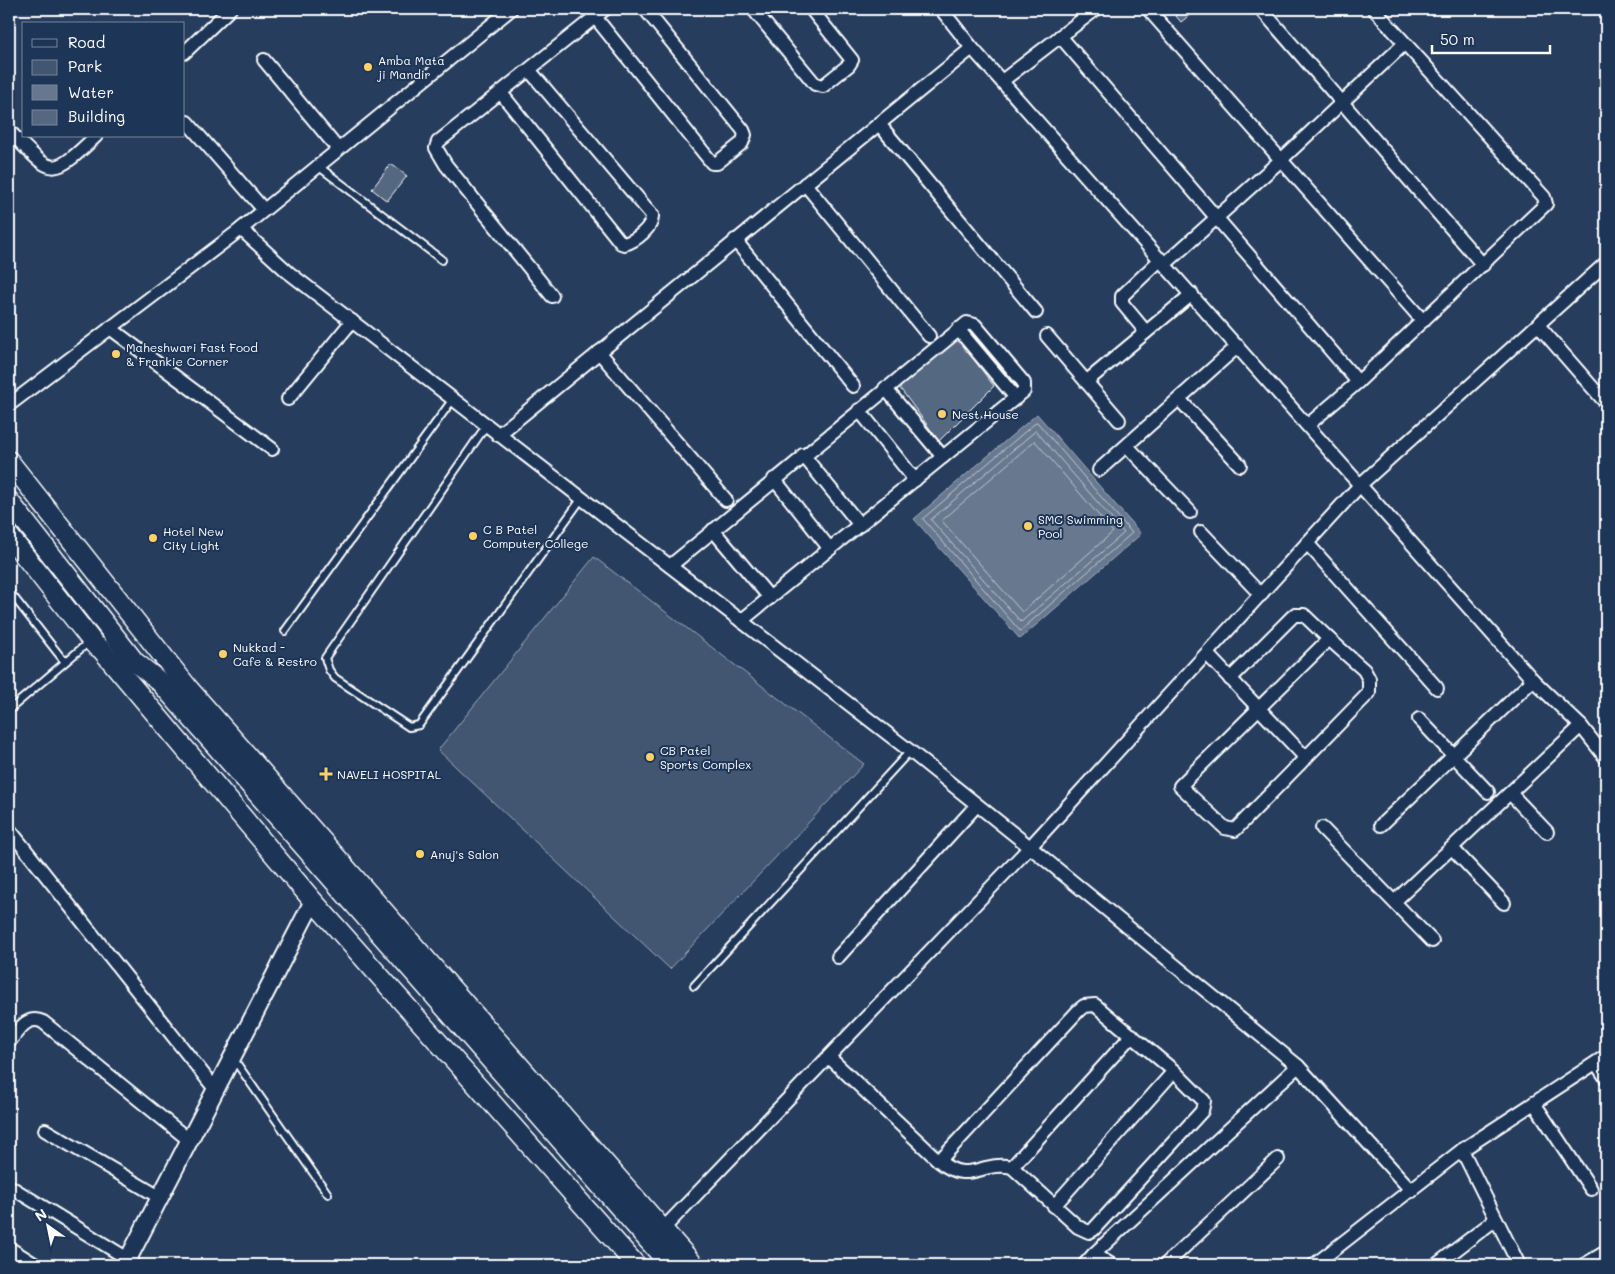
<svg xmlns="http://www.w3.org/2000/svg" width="1615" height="1274" font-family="Mali,sans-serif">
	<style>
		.green { fill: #425672; stroke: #a0aab8 }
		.water { fill: #67788e; stroke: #a4aebb }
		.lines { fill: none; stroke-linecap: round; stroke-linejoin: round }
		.shore { stroke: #c2c9d2; stroke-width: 1 }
		.building { fill: #556781; stroke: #fff }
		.service-casing { stroke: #fff; stroke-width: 10 }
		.minor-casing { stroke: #fff; stroke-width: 16 }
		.tertiary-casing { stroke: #fff; stroke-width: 20 }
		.secondary-casing { stroke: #fff; stroke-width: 22 }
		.service { stroke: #1d3557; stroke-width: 6 }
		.minor { stroke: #1d3557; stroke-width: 12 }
		.tertiary { stroke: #1d3557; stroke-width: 16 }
		.secondary { stroke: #1d3557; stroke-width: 19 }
		.poi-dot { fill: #ffd166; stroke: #1d3557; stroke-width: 2 }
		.labels { text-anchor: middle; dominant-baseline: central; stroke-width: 4; stroke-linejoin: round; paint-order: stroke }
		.poi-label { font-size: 12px; fill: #fff; stroke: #1d3557; text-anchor: start }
	</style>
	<rect width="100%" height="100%" fill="#263d5e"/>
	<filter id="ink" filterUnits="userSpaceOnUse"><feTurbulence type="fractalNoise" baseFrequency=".02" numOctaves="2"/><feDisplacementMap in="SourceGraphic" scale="10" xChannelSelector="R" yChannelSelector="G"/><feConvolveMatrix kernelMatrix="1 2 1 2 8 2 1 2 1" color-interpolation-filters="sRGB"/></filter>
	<g filter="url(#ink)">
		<polygon class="green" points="594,557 864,764 670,969 438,750"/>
		<polygon class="water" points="1037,414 1141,534 1020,639 914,519"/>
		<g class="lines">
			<g class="shore">
				<polygon points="1037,422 1132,533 1020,631 923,519"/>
				<polygon points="1036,431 1124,533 1021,622 931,520"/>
				<polygon points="1035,441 1113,532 1022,612 942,521"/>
			</g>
		</g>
		<g class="building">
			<polygon points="1170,9 1197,9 1181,22"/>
			<polygon points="391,164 407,176 387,201 372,189"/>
			<polygon points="958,339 994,386 939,441 899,387"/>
		</g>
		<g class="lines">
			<defs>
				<g id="service">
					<polyline points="318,166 442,260"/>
					<polyline points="486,426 325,658 329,670 335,678 409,727 419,725 582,498"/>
					<polyline points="9,591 64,661"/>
					<polyline points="285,631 453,399"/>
					<polyline points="9,710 90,641"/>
					<polyline points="694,986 910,751"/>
					<polyline points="233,1058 328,1194"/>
				</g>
				<g id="minor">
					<polyline points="753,9 815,84 823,86 849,65 852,60 811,9"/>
					<polyline points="941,9 972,48 1533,680 1581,726 1606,758"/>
					<polyline points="1148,9 1423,321"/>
					<polyline points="1261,9 1483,265"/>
					<polyline points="595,17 712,163 717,163 742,143 745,135 743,130 645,9"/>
					<polyline points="1060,36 1358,382"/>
					<polyline points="184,53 230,9"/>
					<polyline points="264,60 338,149"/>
					<polyline points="1002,81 1096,9"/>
					<path d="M501 93 621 243 624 244C636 241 653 227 652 215L530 71"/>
					<polyline points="187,122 264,210"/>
					<polyline points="879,124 1036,312"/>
					<path d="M9 131C53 174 49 181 96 136"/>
					<polyline points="805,184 929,336"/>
					<polyline points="241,229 288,272 910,751 1030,847 1298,1066 1412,1191"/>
					<polyline points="735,240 853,386"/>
					<polyline points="1165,264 1281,160 1404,44"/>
					<polyline points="552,296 446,165 436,148 438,142 605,9"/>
					<polyline points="1538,325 1606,403"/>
					<polyline points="110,328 272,449"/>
					<polyline points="958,329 1016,398"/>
					<polyline points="1146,332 1122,303 1122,296 1161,259"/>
					<polyline points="1047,336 1119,420"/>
					<polyline points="599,352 726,500"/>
					<polyline points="1086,382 1192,294"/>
					<polyline points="885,388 943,457"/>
					<polyline points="288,399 352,321"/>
					<polyline points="1179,399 1240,465"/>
					<polyline points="9,405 241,229 511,9"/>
					<polyline points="859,410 915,480"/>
					<polyline points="1308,425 1358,382 1546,204 1544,197 1374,9"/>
					<polyline points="498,435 972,48"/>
					<polyline points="1127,446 1190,512"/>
					<polyline points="803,455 860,525"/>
					<polyline points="1099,470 1238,346"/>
					<polyline points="774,479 830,549"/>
					<polyline points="713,530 770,598"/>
					<polyline points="1201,532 1261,595"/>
					<polyline points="1307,543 1437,688"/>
					<polyline points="670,566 967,323 975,325 1024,383 1024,391 741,621"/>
					<polygon points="1329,639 1364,670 1369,679 1369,693 1235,830 1225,828 1180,786"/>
					<polyline points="1207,654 1306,758"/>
					<polyline points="1230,679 1294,615 1304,615 1329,639"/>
					<polyline points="1419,719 1488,792"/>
					<polyline points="1510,793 1547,832"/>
					<polyline points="1381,825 1533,680"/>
					<polyline points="1322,828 1432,941"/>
					<polyline points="9,829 215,1089"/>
					<polyline points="1452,848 1504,903"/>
					<polyline points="1395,901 1581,726"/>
					<polyline points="838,957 977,805"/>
					<path d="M9 1042C18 1031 27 1014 43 1022L189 1140"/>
					<path d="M828 1058H830L939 1161C969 1186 981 1160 1012 1167L1078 1227 1089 1232 1093 1230 1202 1111 1204 1101 1174 1071 1095 1005 1084 1006 1079 1010 939 1161"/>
					<polyline points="1596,1063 1606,1078"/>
					<polyline points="1534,1103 1591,1189"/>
					<polyline points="45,1130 161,1198"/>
					<polyline points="1462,1150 1519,1265"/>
					<polyline points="1012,1167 1132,1035"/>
					<polyline points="9,1186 128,1259"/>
					<polyline points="1054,1206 1174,1071"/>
					<polyline points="662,1230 1030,847 1361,484 1606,263"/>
					<polyline points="9,1248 36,1265"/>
					<polyline points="1094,1254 1112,1265"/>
					<polyline points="1084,1265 1094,1254 1298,1066"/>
					<polyline points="1165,1265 1278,1159"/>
					<polyline points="1314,1265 1462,1150 1606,1056"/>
					<polyline points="1436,1265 1496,1219"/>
					<polyline points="1584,1265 1606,1252"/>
				</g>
				<polyline id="tertiary" points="125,1265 313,901"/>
				<g id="secondary">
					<polyline points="9,461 189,689 694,1265"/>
					<polyline points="9,501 135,662 159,681 670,1265"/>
					<polyline points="9,536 95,645 101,649 313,901 636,1265"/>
				</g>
			</defs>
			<use href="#service" class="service-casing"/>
			<use href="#minor" class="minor-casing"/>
			<use href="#tertiary" class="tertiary-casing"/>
			<use href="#secondary" class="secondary-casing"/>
			<use href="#service" class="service"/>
			<use href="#minor" class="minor"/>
			<use href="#tertiary" class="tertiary"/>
			<use href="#secondary" class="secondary"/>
		</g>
	</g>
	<g class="poi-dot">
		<circle cx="368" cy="67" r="5"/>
		<circle cx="116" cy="354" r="5"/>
		<circle cx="942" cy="414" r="5"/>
		<circle cx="1028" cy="526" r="5"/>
		<circle cx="473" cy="536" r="5"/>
		<circle cx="153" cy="538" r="5"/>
		<circle cx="223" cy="654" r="5"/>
		<circle cx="650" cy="757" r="5"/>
		<path d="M323.5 766.5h5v5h5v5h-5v5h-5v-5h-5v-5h5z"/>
		<circle cx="420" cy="854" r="5"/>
	</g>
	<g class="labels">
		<g class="poi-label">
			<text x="378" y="60">Amba Mata<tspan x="378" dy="14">ji Mandir</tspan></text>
			<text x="126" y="347">Maheshwari Fast Food<tspan x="126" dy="14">&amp; Frankie Corner</tspan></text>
			<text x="952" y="414">Nest House</text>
			<text x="1038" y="519">SMC Swimming<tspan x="1038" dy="14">Pool</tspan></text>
			<text x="483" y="529">C B Patel<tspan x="483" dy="14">Computer College</tspan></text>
			<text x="163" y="531">Hotel New<tspan x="163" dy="14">City Light</tspan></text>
			<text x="233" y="647">Nukkad -<tspan x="233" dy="14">Cafe &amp; Restro</tspan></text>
			<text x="660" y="750">CB Patel<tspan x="660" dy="14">Sports Complex</tspan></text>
			<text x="337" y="774">NAVELI HOSPITAL</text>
			<text x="430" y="854">Anuj's Salon</text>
		</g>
	</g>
	<rect width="1615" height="1274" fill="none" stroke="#1d3557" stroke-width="30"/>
	<rect x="15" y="15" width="1585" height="1244" fill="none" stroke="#fff" stroke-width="2" filter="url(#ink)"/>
	<rect x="22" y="22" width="162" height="115" fill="#1d3557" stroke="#77869a"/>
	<rect x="32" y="39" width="25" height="8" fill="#1d3557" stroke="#77869a"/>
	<text x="68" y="48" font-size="15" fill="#ffffff">Road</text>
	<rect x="32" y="60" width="25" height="15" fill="#425672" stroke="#77869a"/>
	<text x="68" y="72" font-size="15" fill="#ffffff">Park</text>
	<rect x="32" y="85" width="25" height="15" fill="#67788e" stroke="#77869a"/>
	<text x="68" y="98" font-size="15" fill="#ffffff">Water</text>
	<rect x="32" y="110" width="25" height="15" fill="#556781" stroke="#77869a"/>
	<text x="68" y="122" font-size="15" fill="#ffffff">Building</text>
	<g transform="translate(48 1226) rotate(327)" stroke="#1d3557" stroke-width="4" paint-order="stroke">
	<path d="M0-4L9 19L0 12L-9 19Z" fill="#ffffff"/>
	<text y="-8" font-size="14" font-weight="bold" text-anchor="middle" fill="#ffffff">N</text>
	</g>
	<path d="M1432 45v8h118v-8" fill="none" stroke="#ffffff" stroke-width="2.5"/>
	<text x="1440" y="45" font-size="15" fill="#ffffff" stroke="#1d3557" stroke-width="4" paint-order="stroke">50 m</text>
</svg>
